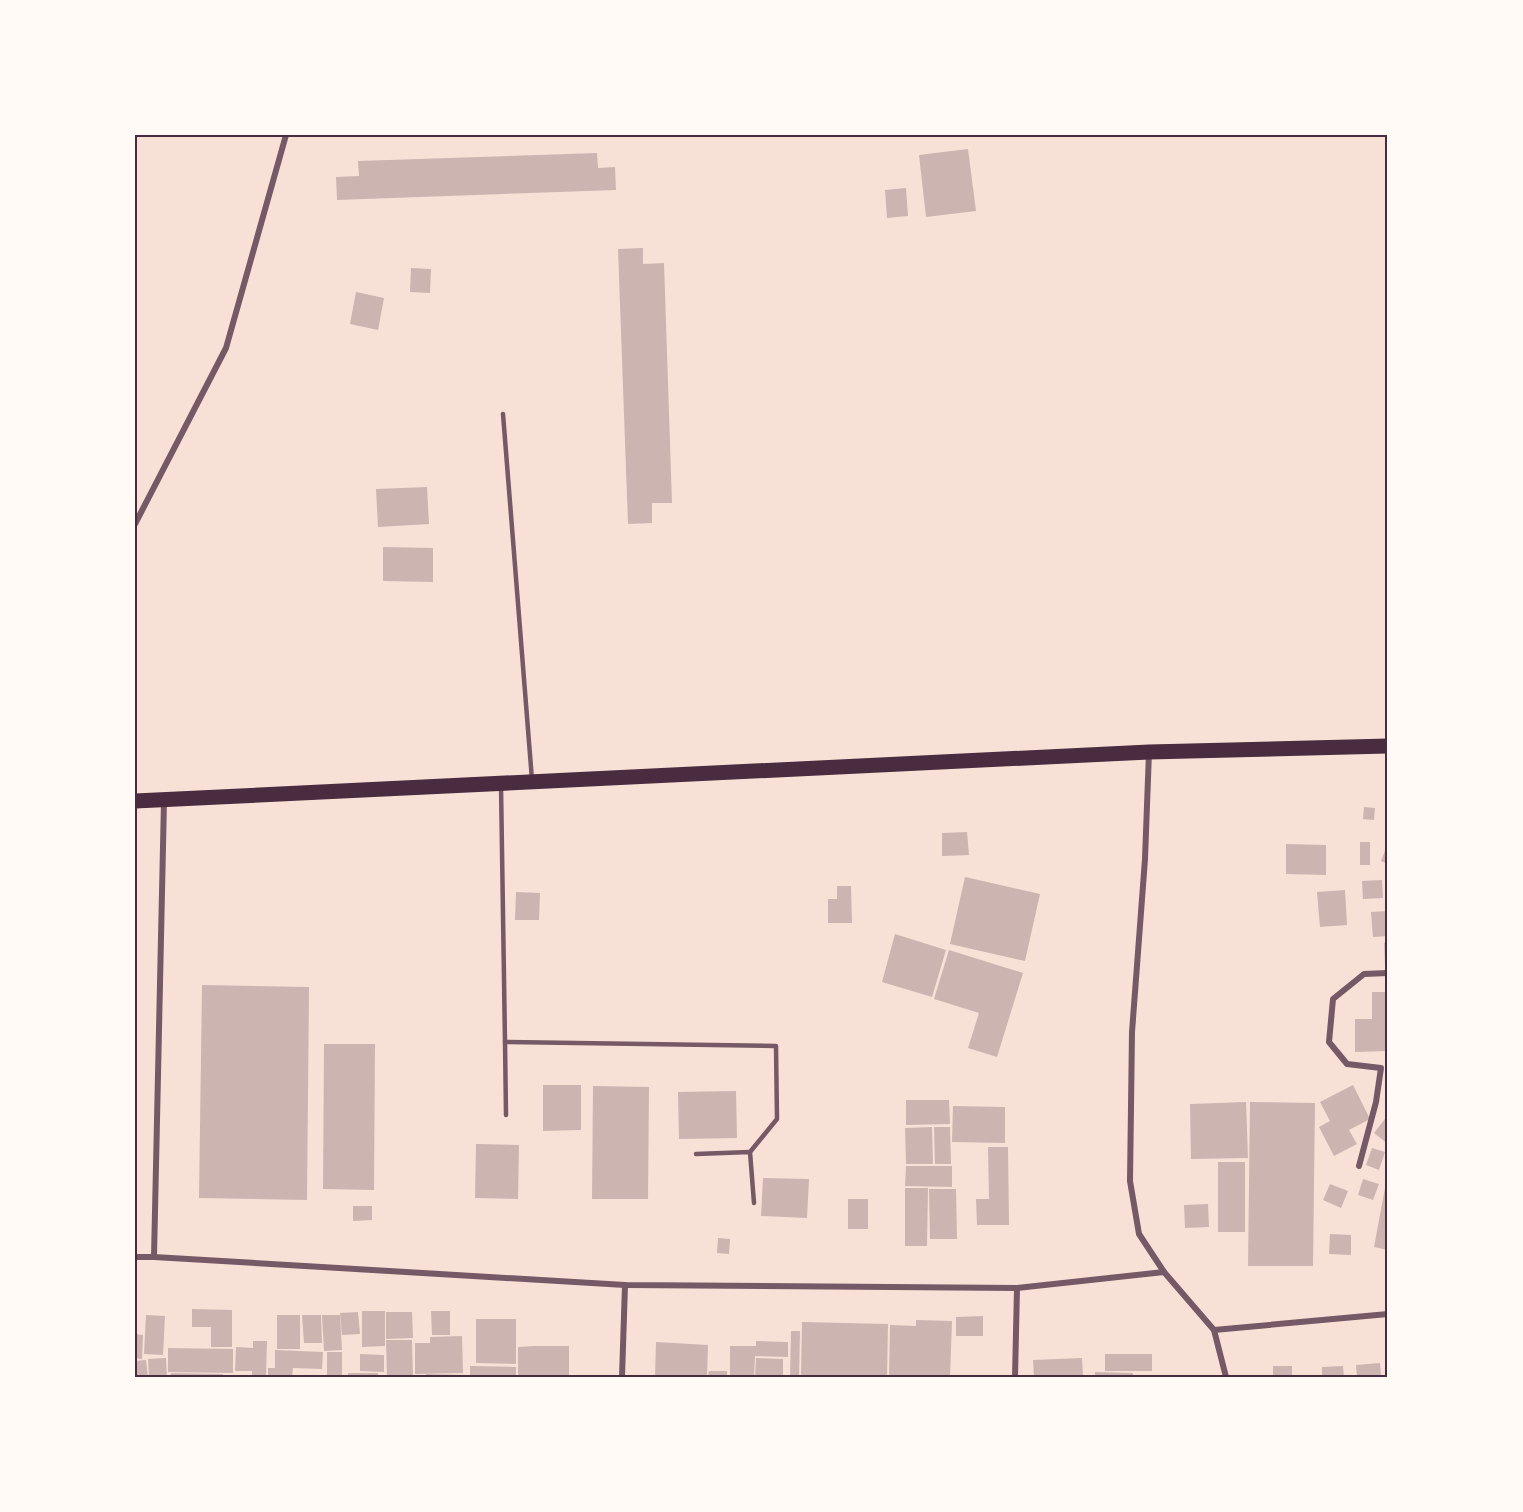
<svg xmlns="http://www.w3.org/2000/svg" width="1523" height="1512" font-family="'IBM Plex Serif',serif">
	<style>
		.building { fill: #ccb4b1 }
		.lines { fill: none; stroke-linecap: round; stroke-linejoin: round }
		.service { stroke: #755966; stroke-width: 4.5 }
		.minor { stroke: #755966; stroke-width: 6 }
		.primary { stroke: #4a2c40; stroke-width: 15 }
		.neatline { fill: none; stroke: #4a2c40; stroke-width: 2 }
	</style>
	<rect width="100%" height="100%" fill="#f7e1d7"/>
	<g class="building">
		<polygon points="968,149 976,211 926,217 919,155"/>
		<polygon points="597,153 598,168 615,167 616,190 337,200 336,177 359,176 358,161"/>
		<polygon points="906,188 908,216 887,218 885,190"/>
		<polygon points="643,248 643,264 664,263 672,503 652,503 652,523 628,524 618,249"/>
		<polygon points="411,268 431,269 430,293 410,292"/>
		<polygon points="356,292 384,298 378,330 350,324"/>
		<polygon points="427,487 429,524 378,527 376,489"/>
		<polygon points="383,547 433,548 433,582 383,581"/>
		<polygon points="1364,807 1375,808 1374,820 1363,819"/>
		<polygon points="967,832 969,855 942,856 942,833"/>
		<rect x="1360" y="842" width="10" height="23"/>
		<polygon points="1388,843 1388,864 1381,861"/>
		<polygon points="1286,844 1326,845 1326,875 1286,874"/>
		<polygon points="965,877 1040,894 1025,961 950,944"/>
		<polygon points="1382,880 1383,898 1363,899 1362,881"/>
		<polygon points="837,886 851,886 852,923 828,923 828,899 837,899"/>
		<polygon points="1345,890 1347,925 1320,927 1317,892"/>
		<polygon points="516,892 540,893 539,920 515,920"/>
		<polygon points="1388,911 1388,936 1373,937 1371,912"/>
		<polygon points="895,934 946,950 932,997 882,982"/>
		<polygon points="1384,943 1388,943 1388,964 1385,964"/>
		<polygon points="949,950 1023,973 997,1057 968,1048 979,1013 934,999"/>
		<polygon points="202,985 309,987 307,1200 199,1198"/>
		<polygon points="1372,992 1388,992 1388,1051 1355,1052 1355,1019 1372,1019"/>
		<polygon points="324,1044 375,1044 374,1190 323,1189"/>
		<polygon points="543,1085 581,1085 581,1130 543,1131"/>
		<polygon points="1353,1085 1370,1119 1349,1130 1357,1144 1334,1156 1319,1127 1330,1121 1320,1102"/>
		<polygon points="593,1086 649,1087 648,1199 592,1199"/>
		<polygon points="736,1091 737,1138 679,1139 678,1092"/>
		<polygon points="906,1100 949,1100 950,1124 906,1125"/>
		<polygon points="1246,1102 1248,1158 1191,1159 1190,1104"/>
		<polygon points="1250,1102 1315,1103 1313,1266 1248,1266"/>
		<polygon points="953,1106 1005,1107 1005,1143 952,1142"/>
		<polygon points="1388,1115 1388,1144 1374,1133"/>
		<polygon points="932,1127 933,1164 906,1164 905,1128"/>
		<polygon points="934,1127 950,1127 951,1164 935,1164"/>
		<polygon points="476,1144 519,1145 518,1199 475,1198"/>
		<polygon points="988,1147 1008,1147 1009,1225 977,1225 976,1199 989,1199"/>
		<polygon points="1372,1148 1385,1152 1379,1170 1366,1165"/>
		<rect x="1218" y="1162" width="27" height="70"/>
		<polygon points="906,1166 952,1166 952,1187 905,1186"/>
		<polygon points="763,1178 809,1179 807,1218 761,1216"/>
		<polygon points="1363,1179 1379,1184 1373,1200 1358,1195"/>
		<polygon points="1330,1184 1348,1191 1341,1208 1323,1200"/>
		<polygon points="905,1188 928,1188 927,1246 905,1246"/>
		<polygon points="1385,1188 1388,1189 1388,1250 1374,1247"/>
		<polygon points="929,1189 956,1189 957,1239 930,1239"/>
		<rect x="848" y="1199" width="20" height="30"/>
		<polygon points="1208,1204 1209,1227 1185,1228 1184,1205"/>
		<polygon points="353,1206 372,1206 372,1220 353,1221"/>
		<polygon points="1330,1234 1351,1235 1351,1255 1329,1254"/>
		<polygon points="718,1238 730,1239 729,1254 717,1253"/>
		<polygon points="192,1309 232,1310 232,1347 211,1347 211,1327 192,1327"/>
		<polygon points="362,1311 385,1311 385,1346 362,1347"/>
		<polygon points="431,1311 450,1311 450,1335 432,1335"/>
		<polygon points="358,1312 360,1334 342,1335 340,1313"/>
		<polygon points="386,1312 412,1312 413,1338 386,1339"/>
		<polygon points="146,1315 165,1316 163,1355 144,1354"/>
		<rect x="277" y="1315" width="23" height="34"/>
		<polygon points="302,1315 321,1315 322,1343 304,1343"/>
		<polygon points="322,1315 340,1315 342,1350 324,1351"/>
		<polygon points="983,1316 983,1336 956,1336 956,1317"/>
		<polygon points="476,1319 516,1319 516,1364 476,1363"/>
		<polygon points="916,1320 952,1321 950,1377 889,1377 890,1325 916,1326"/>
		<polygon points="802,1322 888,1324 887,1377 801,1377"/>
		<polygon points="791,1331 800,1331 799,1377 790,1377"/>
		<polygon points="135,1334 143,1335 142,1359 135,1358"/>
		<polygon points="462,1336 463,1373 415,1374 415,1343 430,1343 430,1337"/>
		<polygon points="386,1340 412,1340 413,1377 387,1377"/>
		<polygon points="253,1341 267,1341 266,1377 252,1377 252,1371 235,1371 236,1347 253,1348"/>
		<polygon points="756,1341 788,1342 788,1357 755,1356 754,1377 730,1377 730,1346 756,1346"/>
		<polygon points="656,1342 708,1345 707,1377 655,1377"/>
		<polygon points="534,1346 569,1346 569,1377 518,1375 518,1347"/>
		<polygon points="168,1348 233,1349 233,1373 168,1372"/>
		<polygon points="275,1350 323,1352 322,1369 293,1368 292,1377 268,1377 268,1368 275,1368"/>
		<rect x="327" y="1352" width="15" height="25"/>
		<polygon points="360,1354 384,1355 384,1372 360,1371"/>
		<rect x="1105" y="1354" width="47" height="17"/>
		<polygon points="166,1358 167,1377 149,1377 148,1359"/>
		<polygon points="756,1358 783,1359 783,1377 755,1377"/>
		<polygon points="1082,1358 1083,1377 1034,1377 1033,1360"/>
		<polygon points="146,1360 148,1377 135,1377 135,1361"/>
		<polygon points="1380,1363 1381,1377 1357,1377 1356,1365"/>
		<polygon points="470,1366 516,1367 516,1377 426,1377 426,1374 470,1375"/>
		<rect x="1273" y="1366" width="19" height="11"/>
		<polygon points="1343,1366 1344,1377 1322,1377 1322,1367"/>
		<polygon points="709,1371 727,1371 727,1377 708,1377"/>
		<polygon points="1095,1372 1133,1373 1133,1377 1095,1377"/>
		<polygon points="171,1373 223,1374 223,1377 170,1377"/>
		<rect x="348" y="1373" width="30" height="4"/>
	</g>
	<g class="lines">
		<g class="service">
			<polyline points="503,414 532,780"/>
			<polyline points="501,786 505,1042"/>
			<polyline points="506,1115 505,1042 776,1046 777,1119 750,1152"/>
			<polyline points="696,1154 750,1152 754,1203"/>
		</g>
		<g class="minor">
			<polyline points="135,524 226,348 286,135"/>
			<polyline points="1149,752 1145,859 1132,1032 1130,1181 1139,1234 1164,1272 1214,1330 1226,1377"/>
			<polyline points="164,801 154,1257 625,1285 1017,1288 1164,1272"/>
			<polyline points="1359,1166 1376,1102 1381,1068 1347,1064 1329,1042 1333,999 1364,974 1388,973"/>
			<polyline points="135,1257 154,1257"/>
			<polyline points="1214,1330 1388,1314"/>
			<polyline points="622,1377 625,1285"/>
			<polyline points="1015,1377 1017,1288"/>
		</g>
		<polyline class="primary" points="135,801 1149,752 1388,746"/>
	</g>
	<rect width="1523" height="1512" fill="none" stroke="#fffaf5" stroke-width="273"/>
	<rect x="136" y="136" width="1250" height="1240" class="neatline"/>
</svg>
